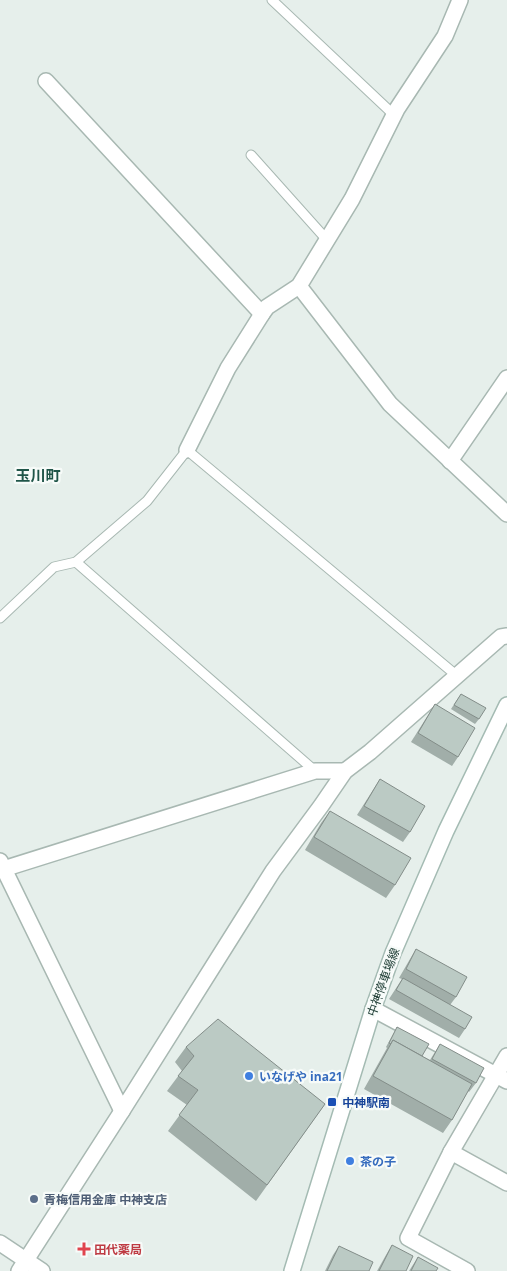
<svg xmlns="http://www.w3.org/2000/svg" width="507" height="1271" font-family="'Open Sans','Noto Sans JP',sans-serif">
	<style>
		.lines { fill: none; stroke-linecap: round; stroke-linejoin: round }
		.service-casing { stroke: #a8b8b2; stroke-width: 11 }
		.minor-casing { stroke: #a8b8b2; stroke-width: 18 }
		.tertiary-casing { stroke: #a8b8b2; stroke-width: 18 }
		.secondary-casing { stroke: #a4bbb3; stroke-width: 18 }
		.service { stroke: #fff; stroke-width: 9 }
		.minor { stroke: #fff; stroke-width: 15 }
		.tertiary { stroke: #fff; stroke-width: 15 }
		.secondary { stroke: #fff; stroke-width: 15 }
		.wall { fill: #a1aea9 }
		.building { fill: #bbcac4; stroke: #838d89 }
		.shop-dot { fill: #3f7fe0; stroke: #f7fbf9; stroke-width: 2 }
		.transit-dot { fill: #1a4fb4; stroke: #f7fbf9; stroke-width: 2 }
		.service-dot { fill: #5c6f8a; stroke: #f7fbf9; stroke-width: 2 }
		.health-dot { fill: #e0444e; stroke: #f7fbf9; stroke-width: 2 }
		.labels { text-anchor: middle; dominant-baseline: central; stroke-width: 4.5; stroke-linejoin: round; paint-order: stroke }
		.street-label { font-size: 12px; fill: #24423a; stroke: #f7fbf9 }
		.shop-label { font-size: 12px; font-weight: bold; fill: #366cbe; stroke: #f7fbf9; text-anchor: start }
		.transit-label { font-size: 12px; font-weight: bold; fill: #164399; stroke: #f7fbf9; text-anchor: start }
		.service-label { font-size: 12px; font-weight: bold; fill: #4e5e75; stroke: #f7fbf9; text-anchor: start }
		.health-label { font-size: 12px; font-weight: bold; fill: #be3a42; stroke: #f7fbf9; text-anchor: start }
		.quarter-label { font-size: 15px; font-weight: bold; fill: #1f5548; stroke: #f7fbf9 }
	</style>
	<rect width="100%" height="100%" fill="#e6efeb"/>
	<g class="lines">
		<defs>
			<g id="service">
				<polyline points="272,0 394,115"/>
				<polyline points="251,155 327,240"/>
				<polyline points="76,562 315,771"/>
				<polyline points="0,618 54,567 76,562 147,501 187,450 456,675"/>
			</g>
			<g id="minor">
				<polyline points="46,81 262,314"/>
				<polyline points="299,286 390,404 507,514"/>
				<polyline points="187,450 228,368 262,314 267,307 299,286 352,199 397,109 445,36 460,0"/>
				<polyline points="450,461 507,378"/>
				<polyline points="0,861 122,1111"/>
				<polyline points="0,870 315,771 345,771"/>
				<polyline points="373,1009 507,1081"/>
				<polyline points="451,1152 507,1183"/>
				<polyline points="19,1271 122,1111 273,871 321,806 345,771 370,752 501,637 507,636"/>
				<polyline points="467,1271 408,1238 451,1152 507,1056"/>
			</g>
			<polyline id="tertiary" points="0,1243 42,1271"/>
			<polyline id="secondary" points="292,1271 373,1009 393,953 446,831 507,705"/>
		</defs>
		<use href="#service" class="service-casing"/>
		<use href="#minor" class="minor-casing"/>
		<use href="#tertiary" class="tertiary-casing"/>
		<use href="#secondary" class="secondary-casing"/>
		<use href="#service" class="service"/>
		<use href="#minor" class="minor"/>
		<use href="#tertiary" class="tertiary"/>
		<use href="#secondary" class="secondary"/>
	</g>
	<g class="wall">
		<polygon points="461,694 479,719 475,724 451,709"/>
		<polygon points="435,704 458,757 452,766 411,742"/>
		<polygon points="380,779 410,832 403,842 357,815"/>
		<polygon points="330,811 395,885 386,898 305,850 321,823"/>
		<polygon points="416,949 456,997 450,1005 465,1029 459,1038 389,999 402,979 399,978 410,959"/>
		<polygon points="397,1027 422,1056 430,1060 440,1044 476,1083 469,1092 468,1091 452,1120 443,1133 364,1089 387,1048 386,1047"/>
		<polygon points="186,1047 325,1104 256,1201 168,1131 187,1105 167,1091 182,1071 175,1062"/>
		<polygon points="392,1245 406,1271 377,1271 386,1255"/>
		<polygon points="339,1246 369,1271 325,1271 333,1255"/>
		<polygon points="418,1257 436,1271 409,1271"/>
	</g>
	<g class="building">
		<polygon points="461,694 486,708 479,719 454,705"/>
		<polygon points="435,704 475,728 458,757 418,733"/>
		<polygon points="380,779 425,806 410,832 364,806"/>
		<polygon points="330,811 411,858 395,885 314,837"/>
		<polygon points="416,949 467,977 456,997 406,969"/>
		<polygon points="403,978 472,1017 465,1029 396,990"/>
		<polygon points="218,1019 325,1104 267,1185 179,1115 198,1090 178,1076 194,1056 186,1047"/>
		<polygon points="397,1027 429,1044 422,1056 393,1040 391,1044 389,1043"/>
		<polygon points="393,1040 472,1084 452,1120 373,1076"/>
		<polygon points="440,1044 484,1068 476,1083 432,1059"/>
		<polygon points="392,1245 413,1256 406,1271 379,1271"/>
		<polygon points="339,1246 373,1262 369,1271 327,1271"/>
		<polygon points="418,1257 438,1268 436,1271 411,1271"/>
	</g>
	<g class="shop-dot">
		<circle cx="249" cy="1076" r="5"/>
		<circle cx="350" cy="1161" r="5"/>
	</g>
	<rect class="transit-dot" x="327" y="1097" width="10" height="10" rx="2.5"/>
	<circle class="service-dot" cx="34" cy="1199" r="5"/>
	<path class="health-dot" d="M81.5 1241.5h5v5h5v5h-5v5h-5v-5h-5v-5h5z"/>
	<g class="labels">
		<g class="street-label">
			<text transform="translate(383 982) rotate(-70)">中神停車場線</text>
		</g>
		<g class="shop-label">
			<text x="259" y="1076">いなげや ina21</text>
			<text x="360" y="1161">茶の子</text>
		</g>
		<g class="transit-label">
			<text x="342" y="1102">中神駅南</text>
		</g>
		<g class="service-label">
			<text x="44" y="1199">青梅信用金庫 中神支店</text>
		</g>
		<g class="health-label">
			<text x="94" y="1249">田代薬局</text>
		</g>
		<g class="quarter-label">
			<text x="38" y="475">玉川町</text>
		</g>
	</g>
</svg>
